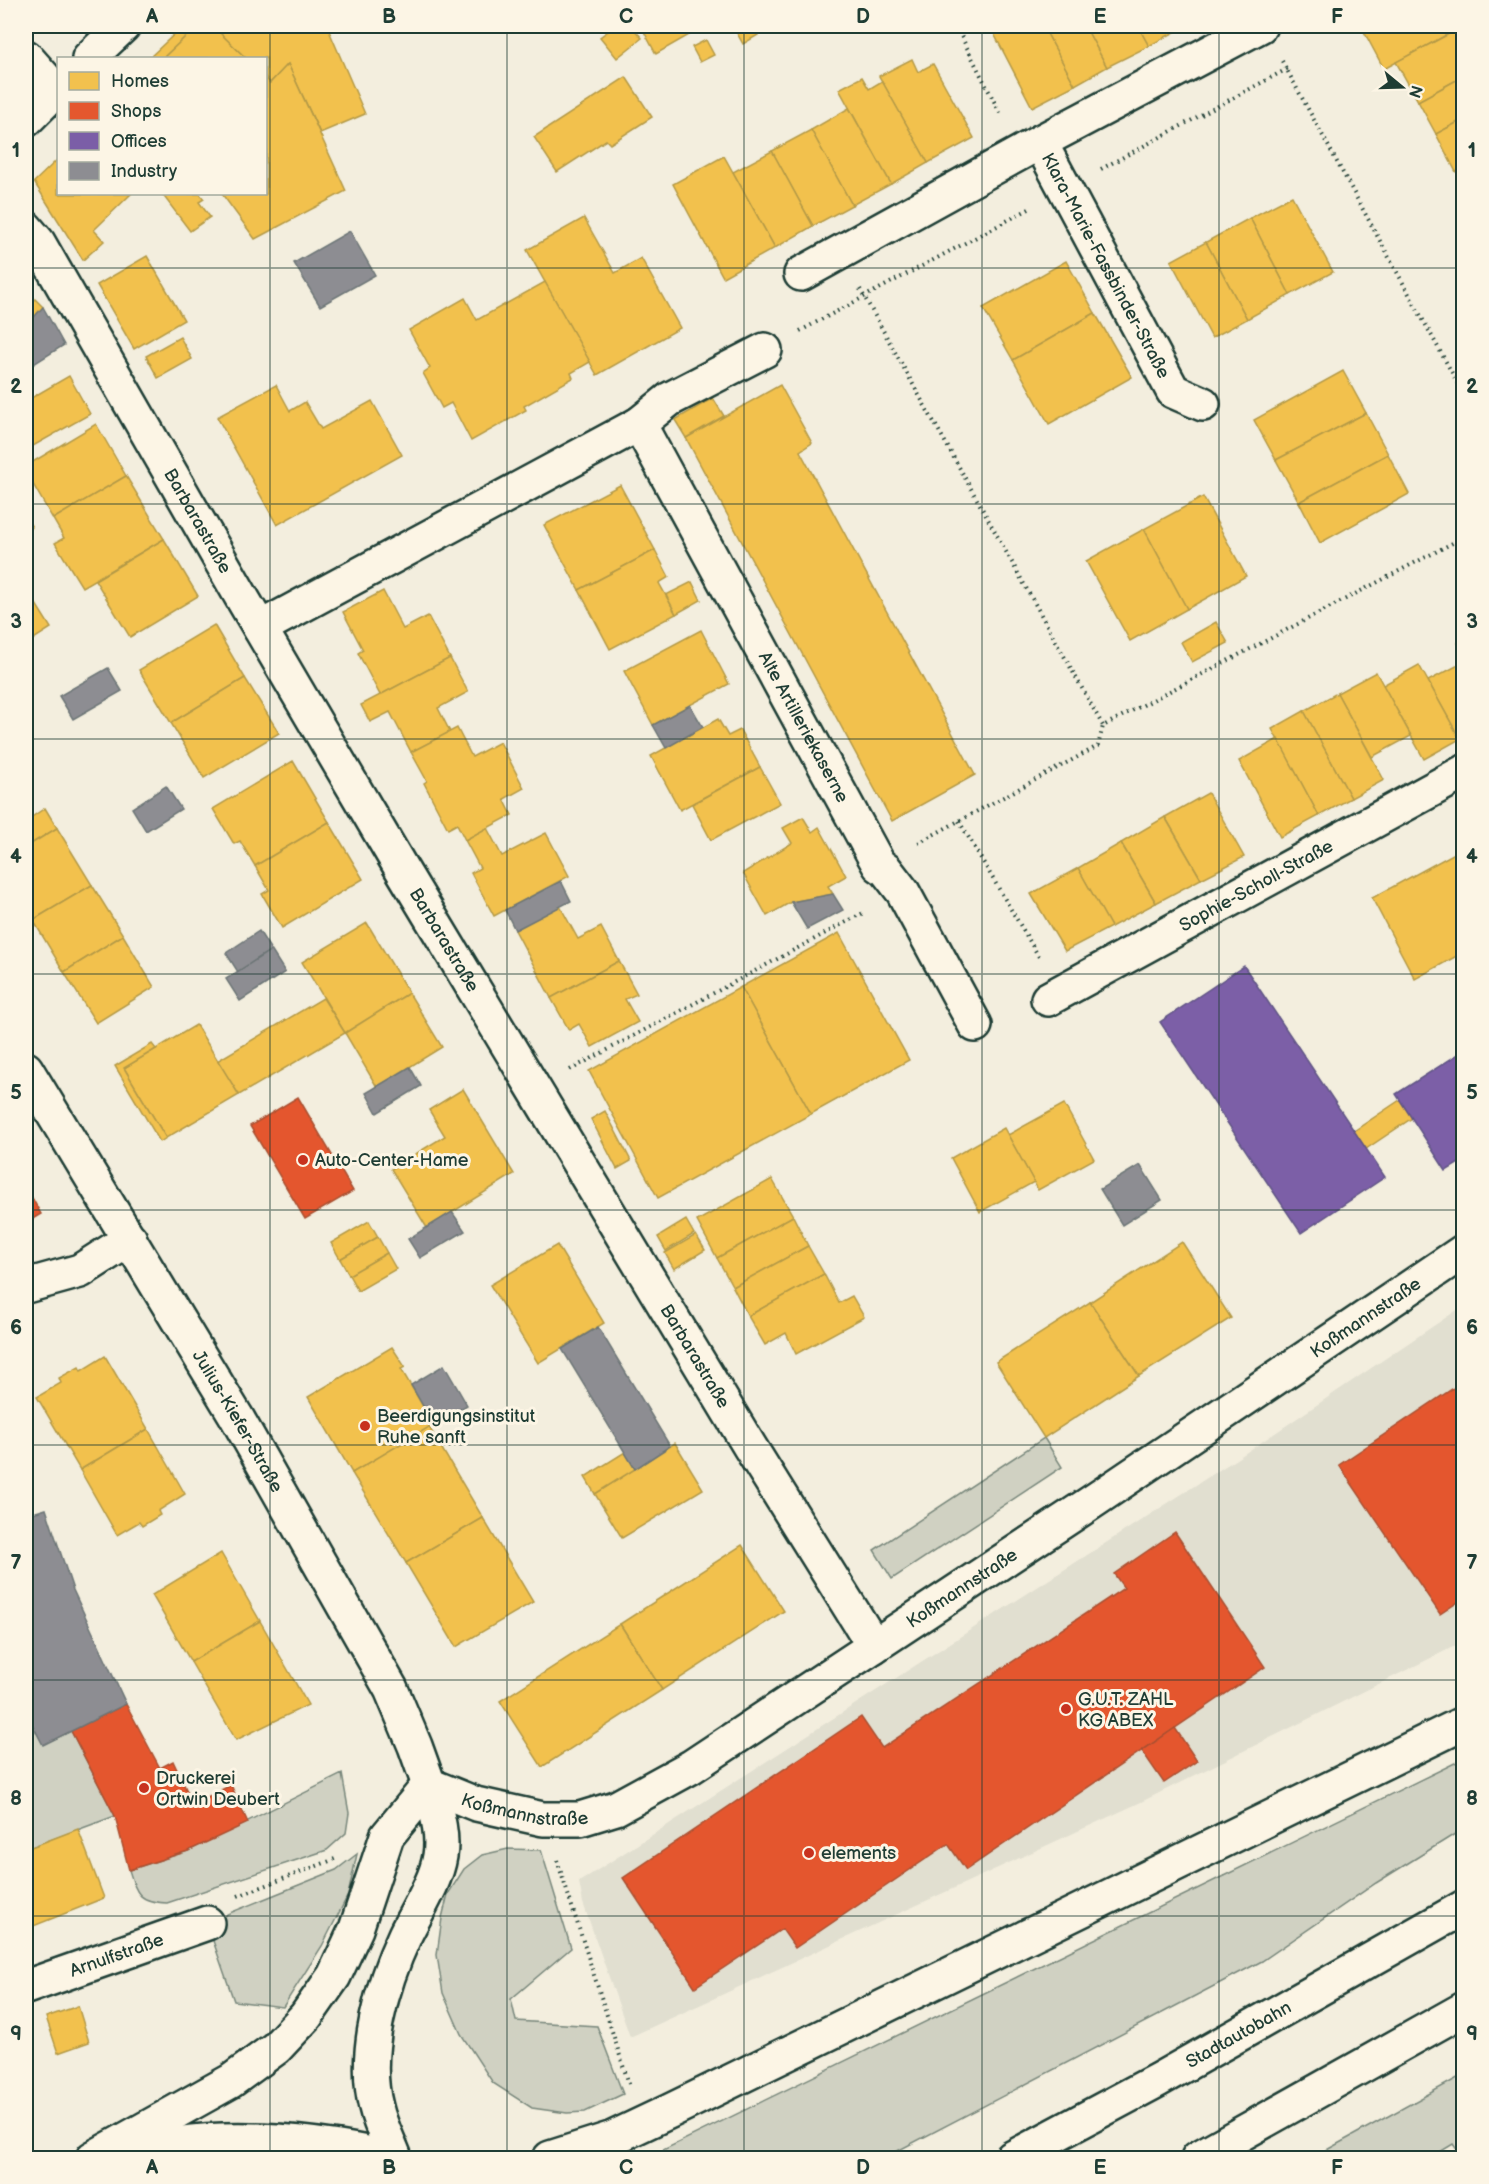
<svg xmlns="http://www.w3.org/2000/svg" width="1489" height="2184" font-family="'Balsamiq Sans',sans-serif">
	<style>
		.built { fill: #e1dfd0 }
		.green { fill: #d0d1c2; stroke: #78877b; stroke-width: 1.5 }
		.homes { fill: #f2c14e; stroke: #b39946; stroke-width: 1.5 }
		.shops { fill: #e4572e; stroke: #a94f30; stroke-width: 1.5 }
		.offices { fill: #7b5ea7; stroke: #5f5484; stroke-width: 1.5 }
		.industry { fill: #8d8d92; stroke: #6c7576; stroke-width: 1.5 }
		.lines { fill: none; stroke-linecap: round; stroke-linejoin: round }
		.street-casing { stroke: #1f3d34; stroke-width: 38 }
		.secondary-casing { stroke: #1f3d34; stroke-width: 38 }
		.primary-casing { stroke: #1f3d34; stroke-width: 38 }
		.highway-casing { stroke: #1f3d34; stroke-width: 38 }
		.path { stroke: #1f3d34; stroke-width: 4; stroke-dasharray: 1.5 4.5; stroke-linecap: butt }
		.street { stroke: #fcf5e5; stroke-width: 33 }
		.secondary { stroke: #fcf5e5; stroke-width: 33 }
		.primary { stroke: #fcf5e5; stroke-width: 33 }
		.highway { stroke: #fcf5e5; stroke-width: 33 }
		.grid { fill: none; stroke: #1f3d34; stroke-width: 1.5; stroke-opacity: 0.55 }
		.poi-dot { fill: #c8321e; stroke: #fcf5e5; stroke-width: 2 }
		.labels { text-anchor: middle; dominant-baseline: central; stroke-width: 6; stroke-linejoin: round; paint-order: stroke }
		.street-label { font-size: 18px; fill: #1f3d34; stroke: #fcf5e5 }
		.poi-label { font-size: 18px; fill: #1f3d34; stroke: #fcf5e5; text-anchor: start }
		.neatline { fill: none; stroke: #1f3d34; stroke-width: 2 }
		.grid-label { font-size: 20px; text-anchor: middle; font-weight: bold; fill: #1f3d34 }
	</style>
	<rect width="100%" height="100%" fill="#f3eede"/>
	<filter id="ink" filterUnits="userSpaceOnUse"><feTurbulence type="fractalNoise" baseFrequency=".0167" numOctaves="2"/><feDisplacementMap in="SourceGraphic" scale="12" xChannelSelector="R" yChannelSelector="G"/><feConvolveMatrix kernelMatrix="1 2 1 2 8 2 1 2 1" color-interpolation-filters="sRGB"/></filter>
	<g filter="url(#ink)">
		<polygon class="built" points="1463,1306 1463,1642 1139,1803 630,2037 583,1903 579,1882 1241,1456"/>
		<g class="green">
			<polygon points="1044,1438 1062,1467 892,1579 874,1550"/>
			<polygon points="26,1712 43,1744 71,1731 115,1816 26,1849"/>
			<polygon points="1463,1759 1463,1829 1376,1883 1262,1961 884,2158 666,2158 663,2150"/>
			<path d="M342 1774 349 1813 346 1833 327 1850 167 1903C139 1902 137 1895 129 1870L188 1851Z"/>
			<polygon points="508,1849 541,1850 571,1948 511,1999 516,2021 597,2026 623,2094 585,2112 567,2113 532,2108 493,2083 461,2034 443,1993 437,1955 442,1918 448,1894 464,1869 482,1855"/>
			<polygon points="357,1854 348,1895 322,1946 283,2007 234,2001 211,1935 227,1914 336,1870"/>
			<polygon points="1463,2075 1463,2158 1453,2144 1430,2158 1312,2158"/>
		</g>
		<g class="homes">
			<polygon points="183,26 197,26 163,58 149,58"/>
			<polygon points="197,26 213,26 246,58 163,58"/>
			<polygon points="213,26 327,26 365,114 320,133 288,64 270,83 266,78 266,58 246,58"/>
			<polygon points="615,26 631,26 642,38 617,58 600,37"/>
			<polygon points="641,26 696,26 698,30 656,54"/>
			<polygon points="733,26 752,26 758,35 743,44"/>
			<polygon points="990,26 1043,26 1075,85 1032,107"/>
			<polygon points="1043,26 1085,26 1107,67 1075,85"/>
			<polygon points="1085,26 1138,26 1149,46 1107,67"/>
			<polygon points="1138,26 1183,26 1184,27 1149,46"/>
			<polygon points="1361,26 1463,26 1384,69"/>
			<polygon points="1464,26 1464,76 1418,101 1396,62"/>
			<polygon points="706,40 714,55 700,62 692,47"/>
			<polygon points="912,59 918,72 933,64 974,138 928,163 879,76"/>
			<polygon points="288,64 346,191 255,239 222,194 266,194 266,78 270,83"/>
			<polygon points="1464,76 1464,119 1436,134 1418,101"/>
			<polygon points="626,77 652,117 610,144 606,140 557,172 534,137"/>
			<polygon points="862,77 869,89 882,81 928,163 891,184 839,89"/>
			<polygon points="849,108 891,184 852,205 811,130"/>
			<polygon points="1464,119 1464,168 1456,172 1436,134"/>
			<polygon points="811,130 852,205 813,226 772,151"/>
			<polygon points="772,151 813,226 775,248 733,172"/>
			<polygon points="724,156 775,248 723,277 673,184"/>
			<polygon points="58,159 58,194 131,194 94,230 104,241 83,260 34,182"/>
			<polygon points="162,194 200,194 204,199 199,202 210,217 190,231"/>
			<polygon points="1292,196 1333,272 1290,295 1250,218"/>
			<polygon points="584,218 615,273 641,258 680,328 597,375 527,250"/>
			<polygon points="1250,218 1290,295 1247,319 1206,242"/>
			<polygon points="1206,242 1247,319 1212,338 1171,261"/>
			<polygon points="147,256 184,320 134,349 97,285"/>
			<polygon points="1066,261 1095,313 1013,360 983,308"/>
			<polygon points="545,282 590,362 571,373 573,378 524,406 526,410 471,441 451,403 442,408 423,373 430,368 409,330 465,298 477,320"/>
			<polygon points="26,290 43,307 26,326"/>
			<polygon points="1095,313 1132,377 1049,424 1013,360"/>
			<polygon points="180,337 192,359 158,378 146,356"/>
			<polygon points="1343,371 1366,413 1276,460 1254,420"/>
			<polygon points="69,376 90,414 26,450 26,401"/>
			<polygon points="276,385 290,411 305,402 321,429 372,401 402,455 277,525 217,417"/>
			<polygon points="780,385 812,443 800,451 975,775 892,821 686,438"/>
			<polygon points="713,398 724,416 686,438 675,420"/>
			<polygon points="1366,413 1388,454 1299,502 1276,460"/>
			<polygon points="96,424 126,476 53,519 26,472 26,466"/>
			<polygon points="1388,454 1409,494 1320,543 1299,502"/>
			<polygon points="126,476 164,539 82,587 55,543 64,538 53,519"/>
			<polygon points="620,485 655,550 579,590 544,525"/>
			<polygon points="1203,497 1246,576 1187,609 1144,529"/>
			<polygon points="26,518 32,527 26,531"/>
			<polygon points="1144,529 1187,609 1130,641 1086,561"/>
			<polygon points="164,539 198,596 130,637 95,580"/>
			<polygon points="655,550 669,577 659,583 676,614 610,649 579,590"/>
			<polygon points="692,582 701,600 676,614 666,595"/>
			<polygon points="26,588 51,628 26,644"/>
			<polygon points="383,591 403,629 428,616 450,658 380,695 358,653 363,650 343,612"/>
			<polygon points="1216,622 1228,643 1192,662 1181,642"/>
			<polygon points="214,625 245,678 171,723 139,670"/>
			<polygon points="701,630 729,684 653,725 624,671"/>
			<polygon points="1464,640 1464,653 1458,643"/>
			<polygon points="450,658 468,692 438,708 450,732 411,752 390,712 370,722 361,705"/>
			<polygon points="1464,662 1464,738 1460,739 1428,681"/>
			<polygon points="1419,665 1460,739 1424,759 1383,685"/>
			<polygon points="1376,672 1411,736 1372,757 1337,693"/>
			<polygon points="245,678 279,733 204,778 171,723"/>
			<polygon points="1337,693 1384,780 1351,798 1304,711"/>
			<polygon points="1304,711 1351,798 1319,816 1272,729"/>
			<polygon points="718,719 728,736 740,730 760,767 680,810 651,756"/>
			<polygon points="457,728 472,757 500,742 524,788 504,799 512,815 465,840 457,824 448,829 424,783 427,781 411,752"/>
			<polygon points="1278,739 1319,816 1280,837 1239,761"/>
			<polygon points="293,761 329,822 255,866 240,841 234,844 213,809"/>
			<polygon points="760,767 780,803 711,840 692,804"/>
			<polygon points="26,774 31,783 26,787"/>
			<polygon points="1208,793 1244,857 1201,879 1165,817"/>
			<polygon points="45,808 57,828 26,847 26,821"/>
			<polygon points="803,817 812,832 819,827 846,876 828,886 833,894 791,902 767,916 743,873 792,843 783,828"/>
			<polygon points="1165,817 1201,879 1156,903 1121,843"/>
			<polygon points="329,822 363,879 282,928 262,894 269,890 255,866"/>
			<polygon points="57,828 92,885 33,920 26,908 26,847"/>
			<polygon points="487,828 502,856 546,833 569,876 494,916 471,873 480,868 465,840"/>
			<polygon points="1121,843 1156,903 1111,927 1078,868"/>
			<polygon points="1464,848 1464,952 1415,979 1372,898"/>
			<polygon points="1078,868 1111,927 1065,951 1031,894"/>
			<polygon points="92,885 123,935 64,972 33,920"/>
			<polygon points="560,906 578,939 601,927 619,961 551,998 515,930"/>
			<polygon points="367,923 409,993 345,1033 302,962"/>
			<polygon points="839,933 909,1060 811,1114 741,987"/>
			<polygon points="123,935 154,987 96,1023 64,972"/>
			<polygon points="619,961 637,994 625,999 638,1022 592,1047 579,1024 569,1030 551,998"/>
			<polygon points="741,987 811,1114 658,1198 589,1071"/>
			<polygon points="409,993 442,1047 377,1087 345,1033"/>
			<polygon points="323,998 345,1033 239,1095 217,1061"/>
			<polygon points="196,1025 239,1095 166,1138 124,1068"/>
			<polygon points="152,1044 156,1049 124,1068 166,1138 160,1142 115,1066"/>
			<polygon points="463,1089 514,1174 427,1228 391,1169 445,1136 429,1110"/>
			<polygon points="1400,1100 1412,1118 1366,1149 1354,1131"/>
			<polygon points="1064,1104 1094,1159 1038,1190 1008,1135"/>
			<polygon points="605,1111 631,1161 617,1169 591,1119"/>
			<polygon points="1004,1128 1034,1182 980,1212 951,1158"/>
			<polygon points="772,1179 793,1216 717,1258 697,1221"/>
			<polygon points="793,1216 808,1246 733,1287 717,1258"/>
			<polygon points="686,1220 694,1234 666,1251 658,1237"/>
			<polygon points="369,1221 378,1237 340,1259 331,1243"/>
			<polygon points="696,1235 705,1250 674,1269 665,1253"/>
			<polygon points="378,1237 387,1253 349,1275 340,1259"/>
			<polygon points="1182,1242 1231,1318 1139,1376 1090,1302"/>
			<polygon points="557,1245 604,1323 538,1363 490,1285"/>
			<polygon points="808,1246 824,1274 748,1316 733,1287"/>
			<polygon points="387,1253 396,1269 358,1291 349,1275"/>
			<polygon points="824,1274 839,1303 852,1296 864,1317 796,1354 786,1333 765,1345 748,1316"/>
			<polygon points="1090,1302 1139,1376 1044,1438 996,1362"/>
			<polygon points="392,1347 405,1367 401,1369 434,1425 352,1473 308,1397"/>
			<polygon points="105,1356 148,1429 80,1470 37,1397 61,1383 59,1378 79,1367 81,1371"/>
			<polygon points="429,1427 483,1518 406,1563 352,1473"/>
			<polygon points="148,1429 185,1494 158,1511 160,1515 142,1526 139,1522 117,1535 80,1470"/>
			<polygon points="675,1443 703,1489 622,1538 595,1494"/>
			<polygon points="625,1452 635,1469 595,1494 585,1477"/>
			<polygon points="483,1518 533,1602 456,1647 406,1563"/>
			<polygon points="742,1545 784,1611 662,1690 620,1624"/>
			<polygon points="221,1553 260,1621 191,1662 152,1595"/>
			<polygon points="260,1621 308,1705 236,1740 191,1662"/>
			<polygon points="620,1624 662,1690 542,1767 500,1701"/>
			<polygon points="78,1829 104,1898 26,1929 26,1849"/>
			<polygon points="78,2006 89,2042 58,2053 46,2017"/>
		</g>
		<g class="shops">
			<polygon points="298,1097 353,1191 305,1219 250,1126"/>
			<polygon points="26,1187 41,1214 26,1223"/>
			<polygon points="1464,1381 1464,1598 1440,1614 1339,1465"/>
			<polygon points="1175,1532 1265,1667 966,1870 948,1844 795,1948 782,1929 695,1987 623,1878 861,1717 882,1748 1124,1588 1114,1574"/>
			<polygon points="126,1704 160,1768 173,1761 193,1804 231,1785 248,1823 188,1851 129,1870 115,1816 71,1731"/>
			<polygon points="1175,1728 1197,1761 1164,1783 1142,1751"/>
		</g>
		<g class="offices">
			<polygon points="1244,966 1385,1177 1301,1233 1160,1022"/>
			<polygon points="1463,1051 1464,1160 1446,1171 1396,1094"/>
		</g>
		<g class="industry">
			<polygon points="350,231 375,275 320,306 294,263"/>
			<polygon points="43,307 64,345 26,369 26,326"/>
			<polygon points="108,668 122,691 73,719 59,696"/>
			<polygon points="690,705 703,727 666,748 653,725"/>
			<polygon points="166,786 181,809 146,831 132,808"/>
			<polygon points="561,881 571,901 515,930 505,910"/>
			<polygon points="833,894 843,910 807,929 791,902"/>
			<polygon points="259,931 271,950 238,972 226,953"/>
			<polygon points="271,950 285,972 240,1001 226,979"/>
			<polygon points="410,1067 421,1086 377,1113 366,1093"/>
			<polygon points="1140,1165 1162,1200 1122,1225 1100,1189"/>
			<polygon points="452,1212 465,1231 420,1258 408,1239"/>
			<polygon points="598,1327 670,1446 635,1469 562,1349"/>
			<polygon points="444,1365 467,1405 434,1425 411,1385"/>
			<polygon points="46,1509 73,1590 126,1704 43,1745 26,1712 26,1515"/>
		</g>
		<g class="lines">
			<defs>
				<g id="street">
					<polyline points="26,57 56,91"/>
					<path id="s1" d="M1040 142 1173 391 1203 404"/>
					<path id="s2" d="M26 228 38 242 241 596 401 868 750 1447 874 1646"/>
					<polyline points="801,274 1040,142 1260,26"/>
					<path id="s3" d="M639 424 879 865 886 870 903 892 975 1025"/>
					<polyline points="260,628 639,424 670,399 765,350"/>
					<path id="s4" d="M1048 999 1464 772"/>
					<polyline points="26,1286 80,1271 130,1239"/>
					<path id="s5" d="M429 1785 476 1804 543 1819H580L616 1808 691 1767 1095 1500 1464 1251"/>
					<path id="s6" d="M26 1987 207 1923"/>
				</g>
				<g id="secondary">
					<polyline points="89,58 123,26"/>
					<polyline points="26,120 58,88"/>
					<path id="s7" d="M26 1069 236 1416 391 1689 415 1746 429 1785"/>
				</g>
				<g id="primary">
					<path d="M117 2156C206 2130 302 2138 391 2158"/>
					<polyline points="93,2158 231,2081 276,2048 306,2016 334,1976 356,1929 387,1836 429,1785"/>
					<path d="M395 2158C389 2142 380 2125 376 2107 362 2054 382 1984 405 1935 416 1912 436 1882 440 1856 444 1832 435 1808 429 1785"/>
				</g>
				<g id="highway">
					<polyline points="550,2158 613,2138 670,2111 1464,1723"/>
					<path id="s8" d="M1012 2158 1158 2080 1464 1907"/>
					<polyline points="1198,2158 1464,2009"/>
				</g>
			</defs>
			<use href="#street" class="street-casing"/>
			<use href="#secondary" class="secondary-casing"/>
			<use href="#primary" class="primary-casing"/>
			<use href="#highway" class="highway-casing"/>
			<g class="path">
				<polyline points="956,26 1001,115"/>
				<polyline points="1282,61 1464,395"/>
				<polyline points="1101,169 1287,69"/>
				<polyline points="860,289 1103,726"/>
				<polyline points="800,331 1029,209"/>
				<polyline points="959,821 1039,957"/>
				<polyline points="918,843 1098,746 1103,726 1464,537"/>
				<polyline points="570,1070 865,912"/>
				<polyline points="557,1860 629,2084"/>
				<polyline points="238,1896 335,1859"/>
			</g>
			<use href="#street" class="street"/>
			<use href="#secondary" class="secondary"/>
			<use href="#primary" class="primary"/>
			<use href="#highway" class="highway"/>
		</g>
	</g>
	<path class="grid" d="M270 26V2158M507 26V2158M744 26V2158M982 26V2158M1219 26V2158M26 268H1464M26 504H1464M26 739H1464M26 974H1464M26 1210H1464M26 1445H1464M26 1680H1464M26 1916H1464"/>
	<g class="poi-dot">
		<circle cx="303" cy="1160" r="6"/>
		<circle cx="365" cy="1426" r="6"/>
		<circle cx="1066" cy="1709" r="6"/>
		<circle cx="144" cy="1788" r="6"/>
		<circle cx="809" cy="1853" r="6"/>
	</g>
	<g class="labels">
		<g class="street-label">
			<text stroke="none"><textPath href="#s1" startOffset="140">Klara-Marie-Fassbinder-Straße</textPath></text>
			<text stroke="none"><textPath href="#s2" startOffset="340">Barbarastraße</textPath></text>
			<text stroke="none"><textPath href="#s3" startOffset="345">Alte Artilleriekaserne</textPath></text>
			<text stroke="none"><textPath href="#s4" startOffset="237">Sophie-Scholl-Straße</textPath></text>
			<text stroke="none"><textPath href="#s2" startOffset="826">Barbarastraße</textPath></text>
			<text stroke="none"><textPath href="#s5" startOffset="1090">Koßmannstraße</textPath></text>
			<text stroke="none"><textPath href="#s2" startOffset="1312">Barbarastraße</textPath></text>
			<text stroke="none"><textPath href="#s7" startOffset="411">Julius-Kiefer-Straße</textPath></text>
			<text stroke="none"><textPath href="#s5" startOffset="604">Koßmannstraße</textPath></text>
			<text stroke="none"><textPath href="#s5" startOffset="100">Koßmannstraße</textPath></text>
			<text stroke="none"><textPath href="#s6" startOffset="96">Arnulfstraße</textPath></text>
			<text stroke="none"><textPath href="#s8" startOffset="258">Stadtautobahn</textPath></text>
		</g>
		<g class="poi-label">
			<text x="315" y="1160">Auto-Center-Hame</text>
			<text x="377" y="1416">Beerdigungsinstitut<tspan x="377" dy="21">Ruhe sanft</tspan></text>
			<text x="1078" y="1699">G.U.T. ZAHL<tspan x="1078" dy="21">KG ABEX</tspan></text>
			<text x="156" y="1778">Druckerei<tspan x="156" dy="21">Ortwin Deubert</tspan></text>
			<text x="821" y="1853">elements</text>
		</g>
	</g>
	<rect width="1489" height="2184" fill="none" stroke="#fcf5e5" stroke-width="66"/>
	<rect x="57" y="57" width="210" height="138" fill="#fcf5e5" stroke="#a4ab9e" stroke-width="1.5"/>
	<rect x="69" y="72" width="30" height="18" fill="#f2c14e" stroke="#a4ab9e" stroke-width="1.5"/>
	<text x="111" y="87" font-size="18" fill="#1f3d34">Homes</text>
	<rect x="69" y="102" width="30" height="18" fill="#e4572e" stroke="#a4ab9e" stroke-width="1.5"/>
	<text x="111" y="117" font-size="18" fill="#1f3d34">Shops</text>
	<rect x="69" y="132" width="30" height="18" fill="#7b5ea7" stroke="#a4ab9e" stroke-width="1.5"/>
	<text x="111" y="147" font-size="18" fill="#1f3d34">Offices</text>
	<rect x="69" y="162" width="30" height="18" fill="#8d8d92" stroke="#a4ab9e" stroke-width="1.5"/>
	<text x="111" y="177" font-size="18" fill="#1f3d34">Industry</text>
	<g transform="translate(1402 87) rotate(109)" stroke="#fcf5e5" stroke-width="4.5" paint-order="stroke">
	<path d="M0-4.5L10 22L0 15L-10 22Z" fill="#1f3d34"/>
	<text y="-9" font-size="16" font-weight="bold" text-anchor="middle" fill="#1f3d34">N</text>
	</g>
	<rect x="33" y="33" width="1423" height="2118" class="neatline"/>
	<g class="grid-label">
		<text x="152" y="23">A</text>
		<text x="389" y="23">B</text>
		<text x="626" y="23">C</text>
		<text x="863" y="23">D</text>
		<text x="1100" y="23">E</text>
		<text x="1337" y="23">F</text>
		<text x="16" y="157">1</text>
		<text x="1472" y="157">1</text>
		<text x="16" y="393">2</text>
		<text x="1472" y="393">2</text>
		<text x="16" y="628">3</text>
		<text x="1472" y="628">3</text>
		<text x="16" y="863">4</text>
		<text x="1472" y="863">4</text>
		<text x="16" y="1099">5</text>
		<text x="1472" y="1099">5</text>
		<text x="16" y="1334">6</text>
		<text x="1472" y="1334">6</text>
		<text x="16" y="1569">7</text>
		<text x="1472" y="1569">7</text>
		<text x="16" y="1805">8</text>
		<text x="1472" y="1805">8</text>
		<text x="16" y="2040">9</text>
		<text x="1472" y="2040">9</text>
		<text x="152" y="2174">A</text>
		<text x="389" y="2174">B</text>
		<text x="626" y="2174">C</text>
		<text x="863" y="2174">D</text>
		<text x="1100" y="2174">E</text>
		<text x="1337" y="2174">F</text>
	</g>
</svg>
